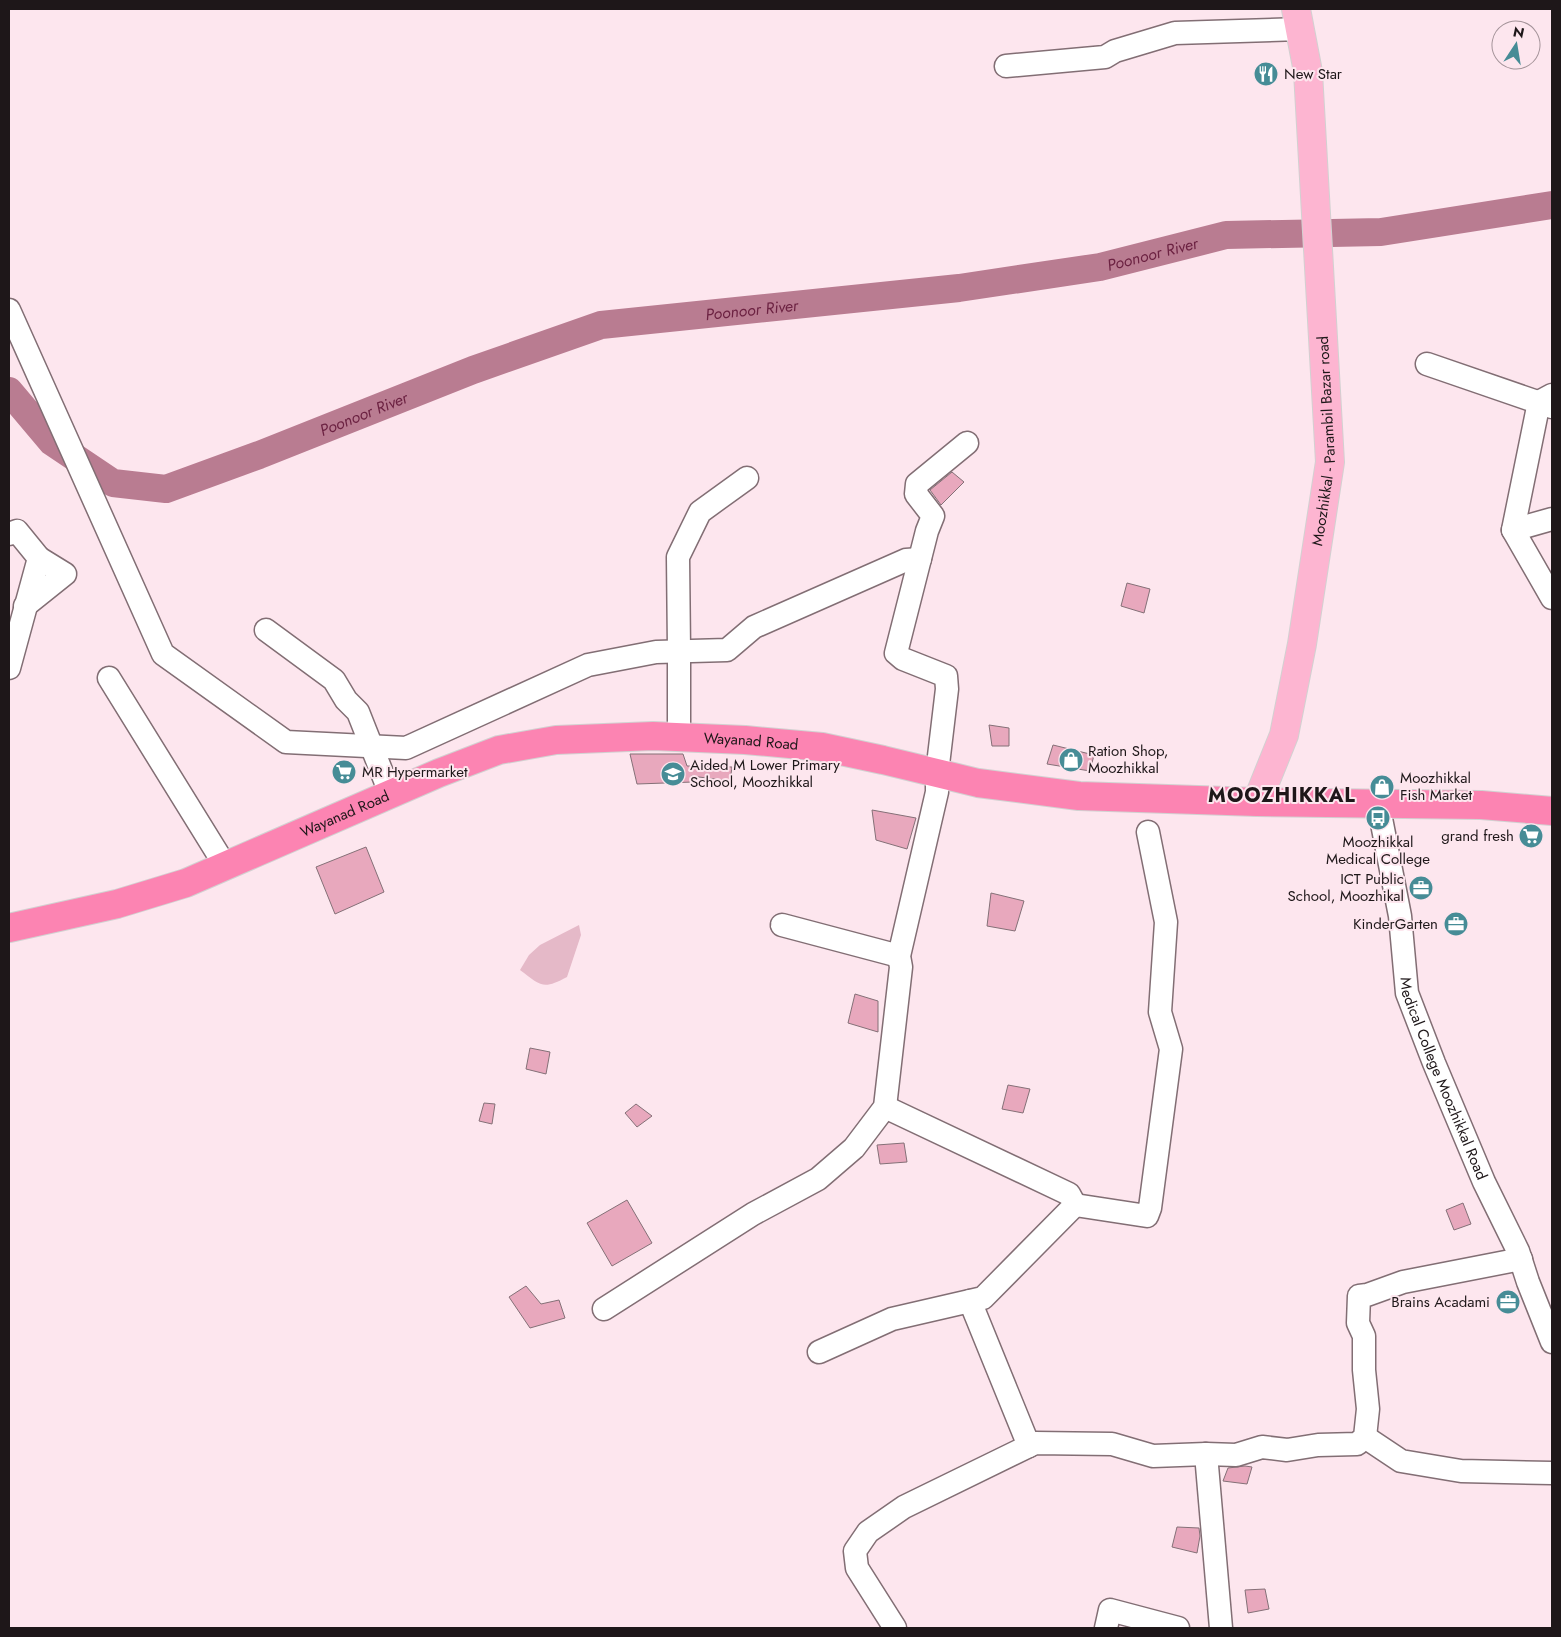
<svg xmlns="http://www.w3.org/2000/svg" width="1561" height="1637" font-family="Jost,sans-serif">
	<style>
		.green { fill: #e5b9c8 }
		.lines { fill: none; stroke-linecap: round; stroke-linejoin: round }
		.river { stroke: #b97c91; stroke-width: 28 }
		.building { fill: #e8a8bd; stroke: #847077 }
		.minor-casing { stroke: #826e74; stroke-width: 25 }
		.major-casing { stroke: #d2d1d1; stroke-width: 30 }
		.highway-casing { stroke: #d2d1d1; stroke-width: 30 }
		.minor { stroke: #fff; stroke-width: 22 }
		.major { stroke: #fdb5d1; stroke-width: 28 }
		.highway { stroke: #fc84b2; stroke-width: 28 }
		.labels { text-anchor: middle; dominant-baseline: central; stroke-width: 4; stroke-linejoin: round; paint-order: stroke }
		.poi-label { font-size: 15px; fill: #1e1719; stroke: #fde6ee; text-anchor: start }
		.street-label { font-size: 15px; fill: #1e1719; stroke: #fde6ee }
		.water-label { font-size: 16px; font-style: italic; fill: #6c2242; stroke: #fde6ee }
		.district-label { font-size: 20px; font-weight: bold; letter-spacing: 1px; fill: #1e1719; stroke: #fde6ee }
	</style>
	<rect width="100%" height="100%" fill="#fde6ee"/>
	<path class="green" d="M579 925 581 935 567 977C543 990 541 986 520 970L529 955 540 945Z"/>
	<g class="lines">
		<path class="river" id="s1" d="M9 391 52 442 113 483 166 489 259 455 473 370 601 325 959 288 1100 267 1226 235 1381 232 1552 205"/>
	</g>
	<g class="building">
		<polygon points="952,472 964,482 941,505 930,490"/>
		<polygon points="1127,583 1150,589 1144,613 1121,606"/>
		<polygon points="989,725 1009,728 1009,746 992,746"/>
		<polygon points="1053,745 1094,755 1090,771 1047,764"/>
		<polygon points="630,754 683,754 687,766 732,767 730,781 691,776 693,782 637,784"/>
		<polygon points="872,810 916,818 907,849 876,840"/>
		<polygon points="366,847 384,892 335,914 316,867"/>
		<polygon points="991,893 1024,901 1015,931 987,926"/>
		<polygon points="855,994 878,1001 878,1032 848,1023"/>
		<polygon points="530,1048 550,1052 546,1074 526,1069"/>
		<polygon points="1008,1085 1030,1089 1023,1113 1002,1109"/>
		<polygon points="484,1103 495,1104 492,1124 479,1121"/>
		<polygon points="636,1104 652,1116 637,1127 625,1113"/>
		<polygon points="904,1143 907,1162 880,1164 877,1145"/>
		<polygon points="627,1200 652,1243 612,1266 587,1223"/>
		<polygon points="1463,1203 1471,1224 1454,1230 1446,1210"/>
		<polygon points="526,1286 541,1304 559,1300 565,1318 530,1328 509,1297"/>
		<polygon points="1245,1466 1252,1467 1247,1484 1223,1481 1228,1468"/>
		<polygon points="1177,1527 1199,1528 1200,1536 1197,1553 1172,1547"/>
		<polygon points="1265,1589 1269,1609 1248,1613 1245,1590"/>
	</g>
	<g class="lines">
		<defs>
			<g id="minor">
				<polyline points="1006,66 1105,57 1115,51 1175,33 1300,29"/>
				<polyline points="9,310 163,654 286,742 406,748 588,665 656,652 727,650 754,627 906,560 920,559"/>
				<polyline points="1427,364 1552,407"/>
				<polyline points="1552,519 1513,530 1552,598"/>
				<polyline points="1513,530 1539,402 1552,395"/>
				<polyline points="9,534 17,531 39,558 9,668"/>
				<polyline points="25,606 65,574 39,558"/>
				<polyline points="266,630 334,680 346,700 358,712 390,793"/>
				<polyline points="109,678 226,867"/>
				<polyline points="679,737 679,650 678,557 700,512 747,478"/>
				<path id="s2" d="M1378 803 1400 916 1407 993 1434 1063 1484 1182 1518 1251 1528 1282 1552 1342"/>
				<polyline points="782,925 899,956"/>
				<polyline points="1075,1205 1147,1216 1150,1208 1171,1049 1160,1012 1166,922 1148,832"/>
				<polyline points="970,1301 1029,1446"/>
				<polyline points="604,1309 753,1214 818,1179 854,1148 885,1107 901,967 899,956 937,792 937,773 947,689 946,676 903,659 896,653 927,531 933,516 916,494 917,484 967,443"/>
				<polyline points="819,1352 892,1319 983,1298 1075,1205 1069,1194 885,1107"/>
				<polyline points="1365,1437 1401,1461 1461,1471 1552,1473"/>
				<polyline points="1206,1454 1221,1628"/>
				<polyline points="895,1628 857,1568 855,1551 868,1532 904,1507 1035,1443 1112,1444 1153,1456 1206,1454 1236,1455 1262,1447 1287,1450 1318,1445 1357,1444 1365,1437 1368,1409 1364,1370 1364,1336 1358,1323 1359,1296 1367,1295 1403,1282 1521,1259"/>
				<polyline points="1106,1628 1110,1610 1178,1628"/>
			</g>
			<g id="major">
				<path id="s3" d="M1257 802 1284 735 1302 644 1330 462 1308 72 1296 9"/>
			</g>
			<g id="highway">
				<path id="s4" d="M9 928 117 904 186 883 439 773 499 750 556 740 653 736 745 740 822 747 883 760 978 783 1079 796 1257 802 1481 805 1552 811"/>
			</g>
		</defs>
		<use href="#minor" class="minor-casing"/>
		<use href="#major" class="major-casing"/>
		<use href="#highway" class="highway-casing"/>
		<use href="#minor" class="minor"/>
		<use href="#major" class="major"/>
		<use href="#highway" class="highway"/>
	</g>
	<defs>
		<symbol id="restaurant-disc" viewBox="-11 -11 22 22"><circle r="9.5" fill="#468c96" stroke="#fde6ee"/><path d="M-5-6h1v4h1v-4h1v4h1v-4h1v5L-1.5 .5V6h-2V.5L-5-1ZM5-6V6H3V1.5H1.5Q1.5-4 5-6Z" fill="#fff"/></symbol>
		<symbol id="shop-disc" viewBox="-11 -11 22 22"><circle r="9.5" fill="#468c96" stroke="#fde6ee"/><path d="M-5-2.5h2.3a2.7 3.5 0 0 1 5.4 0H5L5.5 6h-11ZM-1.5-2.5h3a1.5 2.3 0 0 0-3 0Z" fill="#fff"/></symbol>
		<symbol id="supermarket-disc" viewBox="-11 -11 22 22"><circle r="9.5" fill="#468c96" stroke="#fde6ee"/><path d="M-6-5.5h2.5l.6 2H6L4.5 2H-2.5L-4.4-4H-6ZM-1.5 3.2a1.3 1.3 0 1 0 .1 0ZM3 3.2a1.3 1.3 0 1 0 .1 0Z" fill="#fff"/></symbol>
		<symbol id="school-disc" viewBox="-11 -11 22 22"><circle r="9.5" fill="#468c96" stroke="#fde6ee"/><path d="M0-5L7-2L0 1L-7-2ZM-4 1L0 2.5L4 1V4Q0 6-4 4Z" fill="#fff"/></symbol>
		<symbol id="bus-disc" viewBox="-11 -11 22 22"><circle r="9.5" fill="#468c96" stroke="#fde6ee"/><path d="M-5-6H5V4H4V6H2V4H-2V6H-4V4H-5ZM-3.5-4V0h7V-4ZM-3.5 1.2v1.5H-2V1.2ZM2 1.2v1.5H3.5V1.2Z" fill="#fff"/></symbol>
		<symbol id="office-disc" viewBox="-11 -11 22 22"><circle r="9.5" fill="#468c96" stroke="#fde6ee"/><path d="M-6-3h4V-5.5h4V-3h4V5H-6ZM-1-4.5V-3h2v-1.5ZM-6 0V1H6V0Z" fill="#fff"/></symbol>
	</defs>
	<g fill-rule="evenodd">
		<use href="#restaurant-disc" x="1252" y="60" width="28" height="28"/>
		<use href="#shop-disc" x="1057" y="746" width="28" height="28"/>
		<use href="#supermarket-disc" x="330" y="758" width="28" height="28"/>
		<use href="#school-disc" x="659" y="760" width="28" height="28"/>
		<use href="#shop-disc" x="1368" y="773" width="28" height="28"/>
		<use href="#bus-disc" x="1364" y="804" width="28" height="28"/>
		<use href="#supermarket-disc" x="1517" y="822" width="28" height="28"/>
		<use href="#office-disc" x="1407" y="874" width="28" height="28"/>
		<use href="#office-disc" x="1442" y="910" width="28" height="28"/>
		<use href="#office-disc" x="1494" y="1288" width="28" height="28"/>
	</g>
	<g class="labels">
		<g class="poi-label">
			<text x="1284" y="74">New Star</text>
			<text x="1088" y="751">Ration Shop,<tspan x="1088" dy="17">Moozhikkal</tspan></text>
			<text x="690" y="765">Aided M Lower Primary<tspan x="690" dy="17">School, Moozhikkal</tspan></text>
			<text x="362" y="772">MR Hypermarket</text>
			<text x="1400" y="778">Moozhikkal<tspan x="1400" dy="17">Fish Market</tspan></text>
			<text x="1514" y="836" text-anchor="end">grand fresh</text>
			<text x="1378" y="842" text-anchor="middle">Moozhikkal<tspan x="1378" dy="17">Medical College</tspan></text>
			<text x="1404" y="879" text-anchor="end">ICT Public<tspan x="1404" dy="17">School, Moozhikal</tspan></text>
			<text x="1438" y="924" text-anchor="end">KinderGarten</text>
			<text x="1490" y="1302" text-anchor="end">Brains Acadami</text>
		</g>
		<g class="street-label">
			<text stroke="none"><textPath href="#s3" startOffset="370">Moozhikkal - Parambil Bazar road</textPath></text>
			<text stroke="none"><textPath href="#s4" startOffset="776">Wayanad Road</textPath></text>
			<text stroke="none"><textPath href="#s4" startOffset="356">Wayanad Road</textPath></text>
			<text stroke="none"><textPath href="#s2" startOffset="285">Medical College Moozhikkal Road</textPath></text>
		</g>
		<g class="water-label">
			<text stroke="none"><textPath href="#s1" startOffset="1215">Poonoor River</textPath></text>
			<text stroke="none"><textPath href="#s1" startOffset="810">Poonoor River</textPath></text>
			<text stroke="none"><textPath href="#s1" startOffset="405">Poonoor River</textPath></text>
		</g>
		<g class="district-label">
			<text x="1282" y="795">MOOZHIKKAL</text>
		</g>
	</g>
	<rect width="1561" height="1637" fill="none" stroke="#1e1719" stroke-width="20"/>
	<g transform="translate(1516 45) rotate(12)"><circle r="24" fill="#fde6ee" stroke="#a49399"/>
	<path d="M0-4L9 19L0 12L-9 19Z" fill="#468c96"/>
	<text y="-8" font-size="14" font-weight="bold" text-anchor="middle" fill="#1e1719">N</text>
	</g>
</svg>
